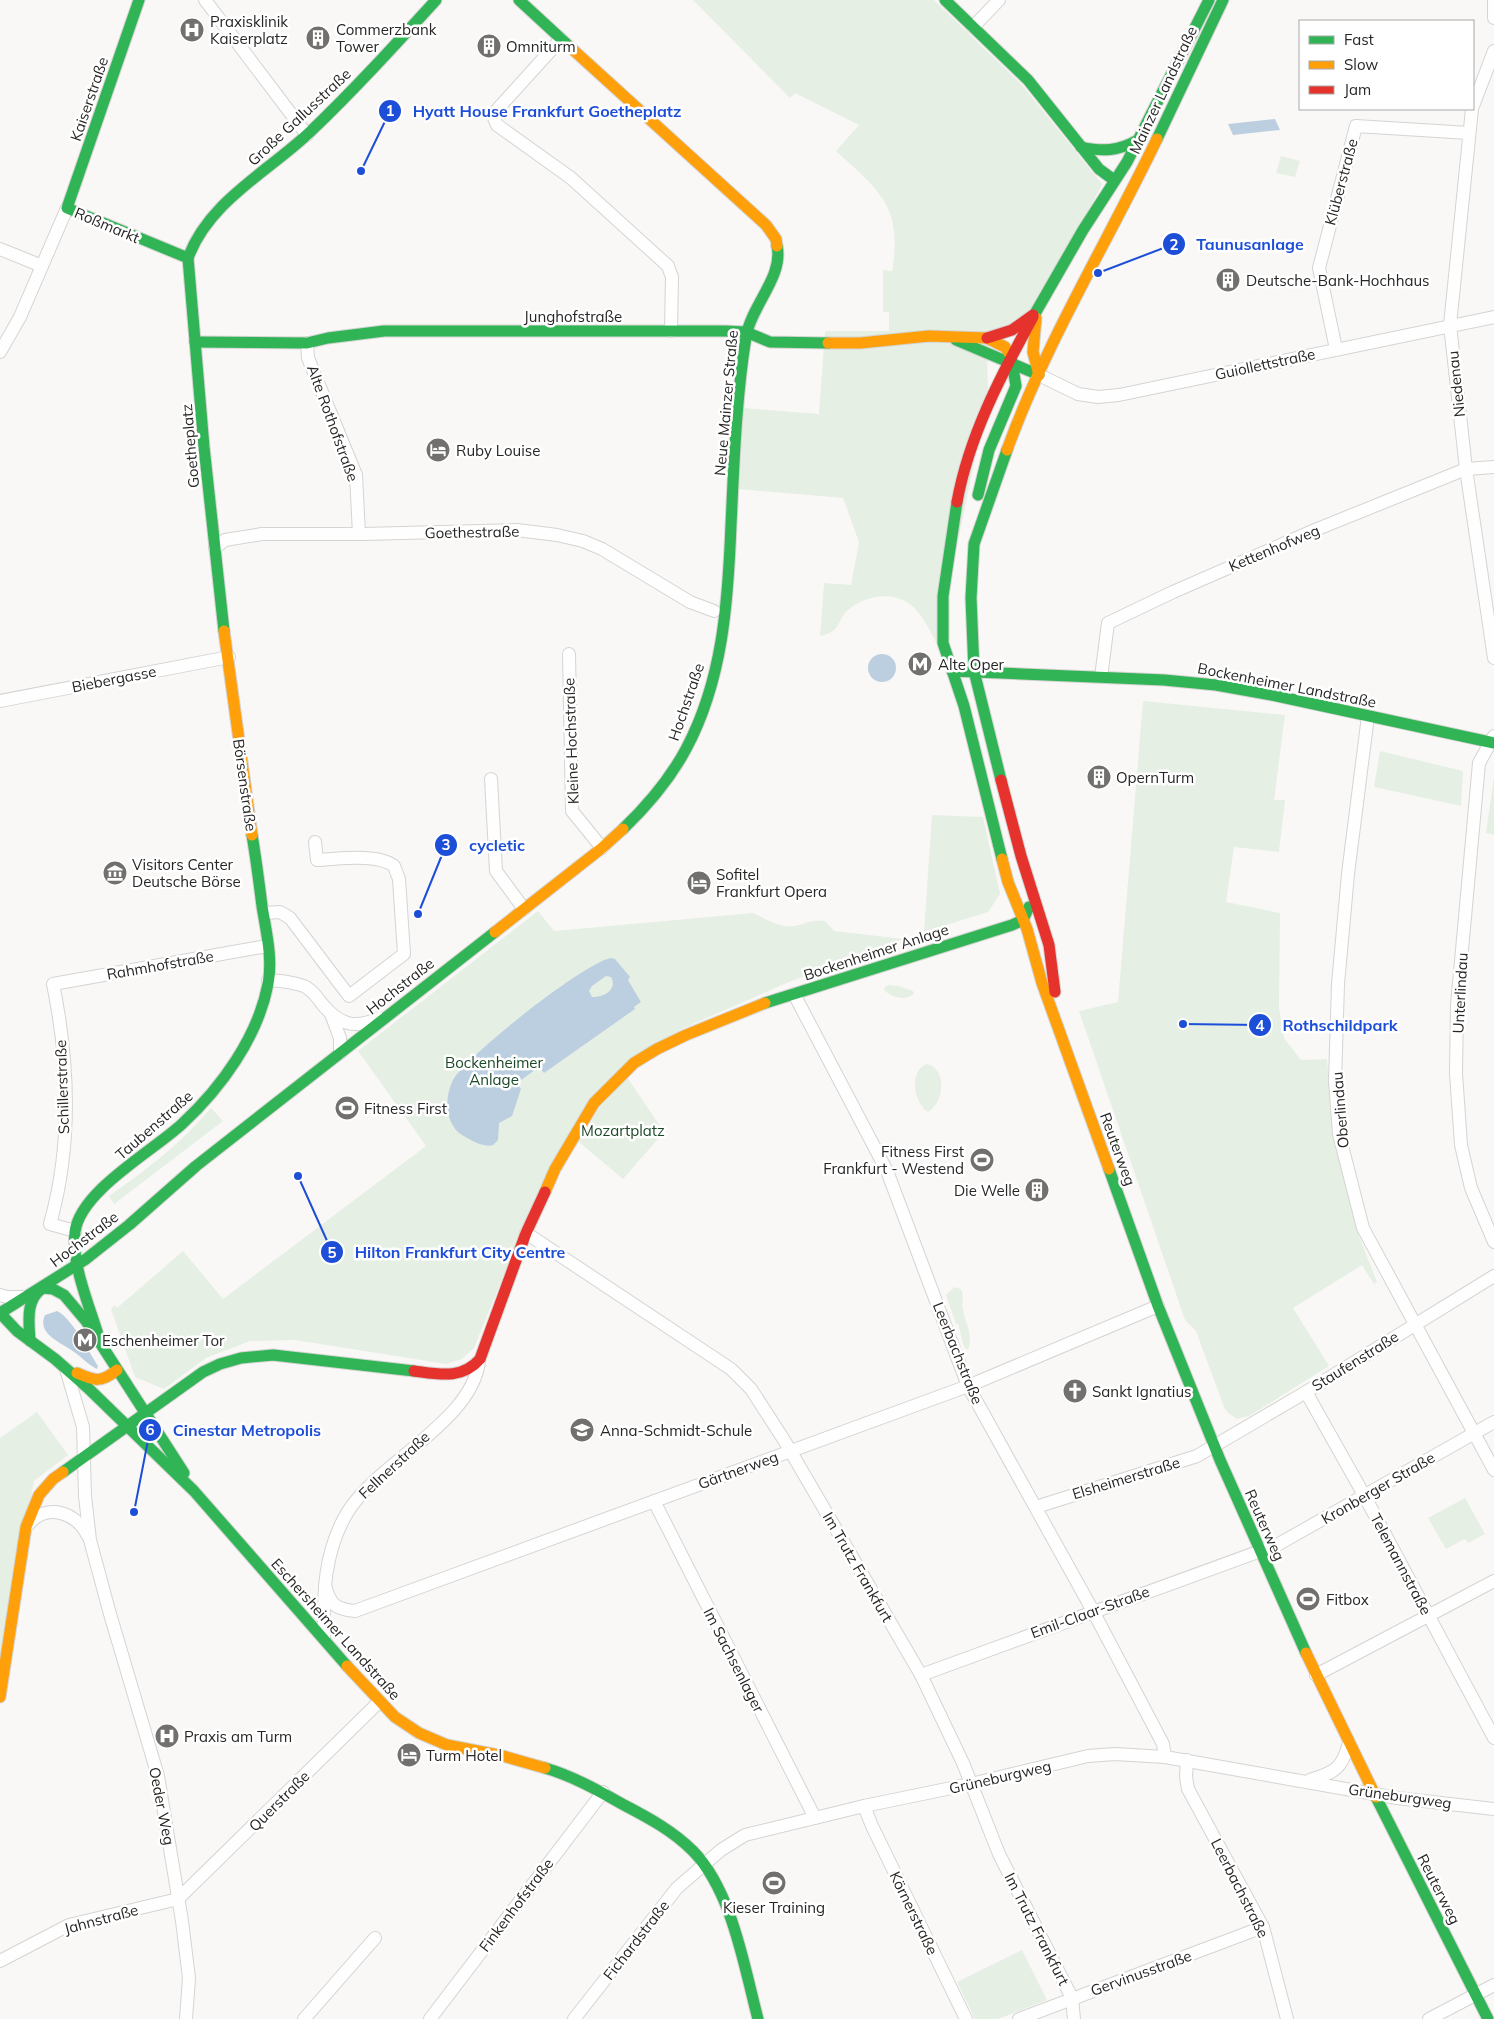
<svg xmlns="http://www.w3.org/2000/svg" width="1494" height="2019" font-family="Mulish,sans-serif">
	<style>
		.green { fill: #e5efe4 }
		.water { fill: #bccfe0; fill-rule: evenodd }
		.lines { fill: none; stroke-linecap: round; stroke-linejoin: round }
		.street-casing { stroke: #d4d4d2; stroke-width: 14 }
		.fast-casing { stroke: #d4d4d2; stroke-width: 13 }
		.slow-casing { stroke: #d4d4d2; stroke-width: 13 }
		.jam-casing { stroke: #d4d4d2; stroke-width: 13 }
		.street { stroke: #fefefe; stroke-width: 12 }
		.fast { stroke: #30b455; stroke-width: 11 }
		.slow { stroke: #ff9f0a; stroke-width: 11 }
		.jam { stroke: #e5322d; stroke-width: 11 }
		.labels { text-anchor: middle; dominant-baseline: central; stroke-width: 5; stroke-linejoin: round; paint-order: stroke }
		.poi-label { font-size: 15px; fill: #272625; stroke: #fff; text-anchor: start }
		.street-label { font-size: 15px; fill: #272625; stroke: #fff }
		.park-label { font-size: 15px; fill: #1b4827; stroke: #fff }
		.leader { fill: none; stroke: #1d4ed8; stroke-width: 2 }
		.callout-dot { fill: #1d4ed8; stroke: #fff; stroke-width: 2 }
		.mark-label { font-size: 15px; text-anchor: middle; font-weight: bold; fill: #fff }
		.callout-label { font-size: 16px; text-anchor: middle; font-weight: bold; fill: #1d4ed8; stroke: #fff; stroke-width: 5; stroke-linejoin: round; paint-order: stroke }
	</style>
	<rect width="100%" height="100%" fill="#faf8f6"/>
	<g class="green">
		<path d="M693 0H934L1022 85 1102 184 1037 311 987 348 988 404 984 414 937 644C931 633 925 620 917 611 899 589 866 594 847 611 841 616 840 625 834 630 831 633 824 635 820 636L824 583 851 585 859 542 843 498 739 489 743 408 819 414 825 331H889V312H883V270L892 271C903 207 880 191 836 151L859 125 795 93 790 98Z"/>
		<polygon points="1281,156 1300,161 1295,177 1276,173"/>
		<polygon points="1143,701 1285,715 1274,800 1285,800 1279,852 1234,847 1226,902 1280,913 1279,1008 1284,1038 1301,1060 1327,1059 1335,1144 1357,1231 1377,1282 1374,1284 1362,1265 1293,1308 1329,1366 1249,1416 1237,1419 1228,1413 1224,1407 1196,1331 1185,1320 1079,1011 1118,1002"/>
		<polygon points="1380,751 1463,771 1461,806 1374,787"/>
		<polygon points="1494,777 1494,835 1486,833"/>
		<polygon points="932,815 983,817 1000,894 988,912 924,932"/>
		<path d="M538 911 554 931 753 913C766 919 780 928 794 926 806 924 812 919 825 921L834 931 904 939 789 982 684 1028 630 1059 522 1230 474 1348 462 1359 446 1364 295 1340 250 1341 206 1358 164 1389 135 1377 111 1309 115 1305 117 1308 183 1251 223 1299 426 1146 358 1051Z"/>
		<path d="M889 985 899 986 913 991 914 994C905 1001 892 998 884 990L885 987Z"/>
		<path d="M926 1064C948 1068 944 1103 928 1112 913 1102 909 1072 926 1064Z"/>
		<polygon points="627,1077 664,1132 623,1179 579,1142 599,1108"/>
		<path d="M211 1108 223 1121 114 1204 109 1196C149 1168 179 1145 211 1108Z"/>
		<path d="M954 1287 961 1289C965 1297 961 1302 963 1309 965 1324 974 1335 968 1350L964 1347 958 1323 956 1324 946 1295Z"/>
		<polygon points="37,1412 68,1455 34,1481 0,1660 0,1438"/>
		<polygon points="1465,1498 1485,1534 1468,1543 1465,1539 1446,1549 1428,1518"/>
		<polygon points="1022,1950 1047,2000 998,2019 975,2019 957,1982"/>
	</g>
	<g class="water">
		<polygon points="1275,119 1280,130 1233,135 1228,124"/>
		<circle cx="882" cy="668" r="14"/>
		<path d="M611 958 615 959 630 977 628 980 641 1002 634 1007 635 1009 544 1073 539 1067 517 1083 521 1089 512 1116 499 1123 498 1140 493 1145C483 1148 471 1140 462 1135 445 1124 444 1097 453 1080 466 1056 585 962 611 958ZM606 976 611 977C618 989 604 998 592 997L589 991 592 986Z"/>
		<path d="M57 1311C71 1317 89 1352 98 1366L97 1369C88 1365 82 1357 74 1352 62 1343 36 1334 45 1315Z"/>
	</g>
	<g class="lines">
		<defs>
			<g id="street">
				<polyline points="205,0 307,135"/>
				<polyline points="1494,2 1494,18"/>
				<polyline points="973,27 999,0"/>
				<polyline points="561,39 495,112 494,118 497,125 571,178 668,266 672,277 671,331"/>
				<polyline points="1473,106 1494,51"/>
				<polyline points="1472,109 1450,325 1466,469 1494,658"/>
				<polyline points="0,249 42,266"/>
				<polyline points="307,343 308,358 356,475 359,534"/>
				<polyline points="1336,349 1319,268 1356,126 1469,133"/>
				<polyline points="0,352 20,317 67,208"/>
				<polyline points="1039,375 1078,394 1098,397 1119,395 1494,317"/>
				<polyline points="215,548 225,540 262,534 363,534 517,530 557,535 583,541 602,549 690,602 714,611"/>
				<polyline points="569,654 572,811 602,848"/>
				<polyline points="1101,677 1108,623 1173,592 1315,530 1466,469 1494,467"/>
				<polyline points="0,701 229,657"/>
				<polyline points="1368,716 1348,874 1338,984 1335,1081 1339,1134 1363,1228 1494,1470"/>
				<polyline points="1494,736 1479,763 1457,1005 1456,1073 1461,1145 1471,1188 1494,1242"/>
				<polyline points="491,779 496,871 524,909"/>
				<path d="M264 913 280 912 290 918 349 996 404 954 399 879 394 866C378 853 338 859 317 860L315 842"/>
				<path d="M268 980C281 981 295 982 306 987 312 991 318 998 322 1004 339 1024 354 1030 379 1018"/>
				<polyline points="794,994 887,1171 968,1386 1093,1611 1163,1744 1165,1757"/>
				<polyline points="331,1014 340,1038 340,1053"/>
				<path d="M75 1231 50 1224C72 1146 69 1062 53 984L267 946"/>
				<polyline points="526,1233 731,1369 751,1389 784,1440 921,1675 963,1763 999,1854 1072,1998 1074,2019"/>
				<polyline points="0,1295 7,1297 24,1297"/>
				<polyline points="66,1369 83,1427 85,1496 90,1540 110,1614 158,1776 182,1921 189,1978 186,2019"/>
				<polyline points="1306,1392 1364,1495 1494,1738"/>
				<polyline points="654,1501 815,1818"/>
				<polyline points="1036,1507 1197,1456 1306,1392 1494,1276"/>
				<path d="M28 1525C46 1502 76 1512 88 1536"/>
				<path d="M325 1586C331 1605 335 1609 355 1611L968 1386 1158 1306"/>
				<path d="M324 1638C323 1594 324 1552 347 1513 377 1463 473 1421 479 1361"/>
				<polyline points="921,1675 1277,1545 1494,1422"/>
				<polyline points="1316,1675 1494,1581"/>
				<polyline points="1187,1760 1186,1777 1188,1789 1263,1927 1287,2019"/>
				<path d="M1310 1780C1335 1772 1342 1769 1349 1743"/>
				<polyline points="864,1806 872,1826 966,2019"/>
				<polyline points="0,1961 69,1925 178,1899 379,1702"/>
				<polyline points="304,2019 375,1938"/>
				<polyline points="430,2019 603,1792"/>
				<polyline points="574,2019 677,1888 721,1850 745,1835 864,1806 971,1784 1088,1756 1115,1754 1165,1757 1397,1798 1494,1809"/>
				<polyline points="1019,2019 1263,1927"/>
				<polyline points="1429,2019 1494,1985"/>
			</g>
			<g id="fast">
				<polyline points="139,0 67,208 188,258"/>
				<polyline points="519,0 570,47"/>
				<polyline points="945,0 1028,80 1099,169 1114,180"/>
				<polyline points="1157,139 1223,0"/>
				<path d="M1081 147C1103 152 1118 151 1138 140"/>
				<polyline points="1033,317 1083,230 1127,162 1209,0"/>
				<polyline points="956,340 1039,375"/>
				<polyline points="195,342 307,343 328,338 384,331 725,331 746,332 770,342 828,343"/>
				<polyline points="978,495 989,450 1016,386 1011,356"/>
				<polyline points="957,502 943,596 943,643 964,706 1002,859"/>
				<path d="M224 631 204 447 188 258C209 201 268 172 310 132 354 90 395 45 436 0"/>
				<polyline points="952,671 1164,680 1216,685 1272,695 1494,743"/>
				<polyline points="1001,780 974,671 971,598 974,544 1007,450"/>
				<path d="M623 829C648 805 670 779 686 749 723 680 728 602 731 525 734 463 736 399 746 337 751 306 784 276 777 246"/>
				<polyline points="765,1003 1012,925 1023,920 1029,907"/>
				<polyline points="1109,1169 1158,1306 1220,1460 1306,1653"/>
				<polyline points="0,1313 86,1259 129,1225 196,1166 495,932"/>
				<polyline points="0,1313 17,1331 55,1359 88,1388 194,1491 347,1666"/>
				<path d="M99 1338C90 1307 71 1264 75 1232 80 1191 153 1151 182 1124 221 1088 258 1037 268 984 273 959 266 931 262 906 259 882 256 858 252 835"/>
				<path d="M30 1341C29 1323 25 1299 43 1288L53 1289 64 1295 86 1321 184 1473"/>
				<polyline points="63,1472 203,1372 220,1364 241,1358 273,1355 414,1371"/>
				<path d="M545 1768C573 1776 599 1791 624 1805 649 1818 673 1831 693 1851 732 1891 744 1966 758 2019"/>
				<polyline points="1376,1797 1488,2019"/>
			</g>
			<g id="slow">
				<polyline points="570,47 766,225 776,239 777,246"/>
				<polyline points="1036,318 1033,352 1039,375"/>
				<polyline points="828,343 860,343 929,336 987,338 1005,347 1011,356"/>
				<path d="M1007 450C1046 342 1107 243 1157 139"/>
				<polyline points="224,631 252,835"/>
				<polyline points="1002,859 1008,882 1027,929 1042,983 1109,1169"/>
				<polyline points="495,932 602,848 623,829"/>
				<polyline points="545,1192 555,1169 594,1103 634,1063 657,1049 686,1035 765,1003"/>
				<path d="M77 1373C95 1381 101 1383 117 1370"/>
				<polyline points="1306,1653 1376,1797"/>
				<polyline points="347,1666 395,1717 419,1733 447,1745 503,1756 545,1768"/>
				<polyline points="0,1697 26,1527 39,1495 53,1479 63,1472"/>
			</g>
			<g id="jam">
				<polyline points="987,338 1012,330 1033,315"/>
				<path d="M957 502C969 436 1001 375 1033 317"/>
				<polyline points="1001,780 1021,856 1049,945 1055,992"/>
				<path d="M414 1371C438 1374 462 1380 480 1359L526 1233 545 1192"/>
			</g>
		</defs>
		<use href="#street" class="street-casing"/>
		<use href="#fast" class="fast-casing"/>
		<use href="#slow" class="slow-casing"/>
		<use href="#jam" class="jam-casing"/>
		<use href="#street" class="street"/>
		<use href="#fast" class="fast"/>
		<use href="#slow" class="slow"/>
		<use href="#jam" class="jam"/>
	</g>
	<defs>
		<symbol id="hospital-disc" viewBox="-11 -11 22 22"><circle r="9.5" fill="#71706e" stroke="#fff"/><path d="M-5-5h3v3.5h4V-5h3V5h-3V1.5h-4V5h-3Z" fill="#fff"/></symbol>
		<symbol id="building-disc" viewBox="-11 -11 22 22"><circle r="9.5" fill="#71706e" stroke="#fff"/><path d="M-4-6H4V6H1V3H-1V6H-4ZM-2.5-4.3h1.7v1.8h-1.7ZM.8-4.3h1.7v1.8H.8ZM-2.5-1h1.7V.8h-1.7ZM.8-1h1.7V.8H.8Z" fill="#fff"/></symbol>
		<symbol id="hotel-disc" viewBox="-11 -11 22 22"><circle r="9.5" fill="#71706e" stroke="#fff"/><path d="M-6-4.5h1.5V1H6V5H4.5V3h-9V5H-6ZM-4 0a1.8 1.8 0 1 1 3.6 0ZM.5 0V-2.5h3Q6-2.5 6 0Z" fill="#fff"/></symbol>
		<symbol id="metro-disc" viewBox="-11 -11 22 22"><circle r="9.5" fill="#71706e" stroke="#fff"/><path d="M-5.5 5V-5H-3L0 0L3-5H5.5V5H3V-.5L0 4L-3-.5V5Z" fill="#fff"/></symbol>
		<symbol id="museum-disc" viewBox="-11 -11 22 22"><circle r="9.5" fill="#71706e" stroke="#fff"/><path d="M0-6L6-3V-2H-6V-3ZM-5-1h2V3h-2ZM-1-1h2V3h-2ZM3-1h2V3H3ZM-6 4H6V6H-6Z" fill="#fff"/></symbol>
		<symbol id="stadium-disc" viewBox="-11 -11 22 22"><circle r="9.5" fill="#71706e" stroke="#fff"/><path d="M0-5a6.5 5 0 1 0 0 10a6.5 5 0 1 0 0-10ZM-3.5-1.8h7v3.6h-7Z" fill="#fff"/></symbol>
		<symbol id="church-disc" viewBox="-11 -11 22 22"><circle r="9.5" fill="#71706e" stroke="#fff"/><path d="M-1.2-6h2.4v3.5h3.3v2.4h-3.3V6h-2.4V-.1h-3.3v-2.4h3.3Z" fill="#fff"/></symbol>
		<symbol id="school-disc" viewBox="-11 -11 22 22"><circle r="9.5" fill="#71706e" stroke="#fff"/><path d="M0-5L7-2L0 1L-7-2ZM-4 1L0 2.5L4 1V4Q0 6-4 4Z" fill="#fff"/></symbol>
	</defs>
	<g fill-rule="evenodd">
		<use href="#hospital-disc" x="178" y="16" width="28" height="28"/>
		<use href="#building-disc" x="304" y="24" width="28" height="28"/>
		<use href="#building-disc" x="475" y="32" width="28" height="28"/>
		<use href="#building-disc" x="1214" y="266" width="28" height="28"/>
		<use href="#hotel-disc" x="424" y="436" width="28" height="28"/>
		<use href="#metro-disc" x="906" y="650" width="28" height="28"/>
		<use href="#building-disc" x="1085" y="763" width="28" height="28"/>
		<use href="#museum-disc" x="101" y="859" width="28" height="28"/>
		<use href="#hotel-disc" x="685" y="869" width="28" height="28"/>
		<use href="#stadium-disc" x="333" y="1094" width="28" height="28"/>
		<use href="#stadium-disc" x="968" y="1146" width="28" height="28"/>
		<use href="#building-disc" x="1023" y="1176" width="28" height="28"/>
		<use href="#metro-disc" x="71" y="1326" width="28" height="28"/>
		<use href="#church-disc" x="1061" y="1377" width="28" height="28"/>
		<use href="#school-disc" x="568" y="1416" width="28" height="28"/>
		<use href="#stadium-disc" x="1294" y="1585" width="28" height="28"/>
		<use href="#hospital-disc" x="153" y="1722" width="28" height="28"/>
		<use href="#hotel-disc" x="395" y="1741" width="28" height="28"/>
		<use href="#stadium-disc" x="760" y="1869" width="28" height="28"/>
	</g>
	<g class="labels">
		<g class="poi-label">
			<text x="210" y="21">Praxisklinik<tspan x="210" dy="17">Kaiserplatz</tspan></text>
			<text x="336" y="29">Commerzbank<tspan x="336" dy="17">Tower</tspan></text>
			<text x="506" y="46">Omniturm</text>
			<text x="1246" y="280">Deutsche-Bank-Hochhaus</text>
			<text x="456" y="450">Ruby Louise</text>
			<text x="938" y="664">Alte Oper</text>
			<text x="1116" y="777">OpernTurm</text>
			<text x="132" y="864">Visitors Center<tspan x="132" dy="17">Deutsche Börse</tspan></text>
			<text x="716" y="874">Sofitel<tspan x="716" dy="17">Frankfurt Opera</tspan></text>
			<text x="364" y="1108">Fitness First</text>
			<text x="964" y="1151" text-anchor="end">Fitness First<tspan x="964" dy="17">Frankfurt - Westend</tspan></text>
			<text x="1020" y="1190" text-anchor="end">Die Welle</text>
			<text x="102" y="1340">Eschenheimer Tor</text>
			<text x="1092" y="1391">Sankt Ignatius</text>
			<text x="600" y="1430">Anna-Schmidt-Schule</text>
			<text x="1326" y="1599">Fitbox</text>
			<text x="184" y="1736">Praxis am Turm</text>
			<text x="426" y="1755">Turm Hotel</text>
			<text x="774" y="1907" text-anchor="middle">Kieser Training</text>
		</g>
		<g class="street-label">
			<text transform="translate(1163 90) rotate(-65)">Mainzer Landstraße</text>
			<text transform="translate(89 99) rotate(-71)">Kaiserstraße</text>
			<text transform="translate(299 117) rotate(-43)">Große Gallusstraße</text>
			<text transform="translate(1341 182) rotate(-75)">Klüberstraße</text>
			<text transform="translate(107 225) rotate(23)">Roßmarkt</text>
			<text x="573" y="316">Junghofstraße</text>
			<text transform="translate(1265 364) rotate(-12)">Guiollettstraße</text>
			<text transform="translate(1456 384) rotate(-96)">Niedenau</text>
			<text transform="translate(726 403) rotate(-85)">Neue Mainzer Straße</text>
			<text transform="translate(333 423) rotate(70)">Alte Rothofstraße</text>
			<text transform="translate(190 446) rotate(-95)">Goetheplatz</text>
			<text transform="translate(472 532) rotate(-1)">Goethestraße</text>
			<text transform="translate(1274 548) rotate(-23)">Kettenhofweg</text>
			<text transform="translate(114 679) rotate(-11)">Biebergasse</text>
			<text transform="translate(1287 685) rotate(11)">Bockenheimer Landstraße</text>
			<text transform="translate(686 702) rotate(-71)">Hochstraße</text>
			<text transform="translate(571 741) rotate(-92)">Kleine Hochstraße</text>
			<text transform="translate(245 785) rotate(82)">Börsenstraße</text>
			<text transform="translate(876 952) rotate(-18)">Bockenheimer Anlage</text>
			<text transform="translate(160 965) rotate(-10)">Rahmhofstraße</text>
			<text transform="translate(400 986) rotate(-38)">Hochstraße</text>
			<text transform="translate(1460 993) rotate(-87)">Unterlindau</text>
			<text transform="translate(62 1087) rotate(-92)">Schillerstraße</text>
			<text transform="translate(1340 1110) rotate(-95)">Oberlindau</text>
			<text transform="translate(154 1125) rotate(-41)">Taubenstraße</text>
			<text transform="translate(1118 1149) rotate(70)">Reuterweg</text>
			<text transform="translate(84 1239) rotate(-37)">Hochstraße</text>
			<text transform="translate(958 1353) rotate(68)">Leerbachstraße</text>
			<text transform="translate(1355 1361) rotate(-32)">Staufenstraße</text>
			<text transform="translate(394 1465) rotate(-43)">Fellnerstraße</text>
			<text transform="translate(738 1470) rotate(-20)">Gärtnerweg</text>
			<text transform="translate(1126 1478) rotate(-17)">Elsheimerstraße</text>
			<text transform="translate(1378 1488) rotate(-30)">Kronberger Straße</text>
			<text transform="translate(1265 1525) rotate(66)">Reuterweg</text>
			<text transform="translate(1401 1564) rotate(62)">Telemannstraße</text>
			<text transform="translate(858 1567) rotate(60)">Im Trutz Frankfurt</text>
			<text transform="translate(1090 1612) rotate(-20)">Emil-Claar-Straße</text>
			<text transform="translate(336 1629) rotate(48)">Eschersheimer Landstraße</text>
			<text transform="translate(734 1660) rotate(63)">Im Sachsenlager</text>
			<text transform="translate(1000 1777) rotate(-13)">Grüneburgweg</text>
			<text transform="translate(1400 1796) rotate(8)">Grüneburgweg</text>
			<text transform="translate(279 1801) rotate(-45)">Querstraße</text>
			<text transform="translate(162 1806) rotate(79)">Oeder Weg</text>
			<text transform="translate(1240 1888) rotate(63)">Leerbachstraße</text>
			<text transform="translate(1439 1889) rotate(63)">Reuterweg</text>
			<text transform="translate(516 1905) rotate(-53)">Finkenhofstraße</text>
			<text transform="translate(914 1913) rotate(64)">Körnerstraße</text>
			<text transform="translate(101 1919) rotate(-15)">Jahnstraße</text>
			<text transform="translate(1037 1929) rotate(63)">Im Trutz Frankfurt</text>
			<text transform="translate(636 1940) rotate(-52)">Fichardstraße</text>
			<text transform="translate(1141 1973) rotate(-20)">Gervinusstraße</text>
		</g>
		<g class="park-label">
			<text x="494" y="1062">Bockenheimer<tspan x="494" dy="17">Anlage</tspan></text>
			<text x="623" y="1130">Mozartplatz</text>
		</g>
	</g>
	<path class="leader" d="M361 171L390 111M1098 273L1174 244M418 914L446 845M1183 1024L1260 1025M298 1176L332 1252M134 1512L150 1430"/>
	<g class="callout-dot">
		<circle cx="361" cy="171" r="5"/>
		<circle cx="1098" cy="273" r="5"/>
		<circle cx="418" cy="914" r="5"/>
		<circle cx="1183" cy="1024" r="5"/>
		<circle cx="298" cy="1176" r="5"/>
		<circle cx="134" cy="1512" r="5"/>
		<circle cx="390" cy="111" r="12"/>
		<circle cx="1174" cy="244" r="12"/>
		<circle cx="446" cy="845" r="12"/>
		<circle cx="1260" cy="1025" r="12"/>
		<circle cx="332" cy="1252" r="12"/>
		<circle cx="150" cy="1430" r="12"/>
	</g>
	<g class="mark-label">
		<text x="390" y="116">1</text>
		<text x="1174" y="250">2</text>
		<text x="446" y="850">3</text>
		<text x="1260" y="1031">4</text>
		<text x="332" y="1258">5</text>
		<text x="150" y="1435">6</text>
	</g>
	<g class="callout-label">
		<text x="547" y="117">Hyatt House Frankfurt Goetheplatz</text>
		<text x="1250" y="250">Taunusanlage</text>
		<text x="497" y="851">cycletic</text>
		<text x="1340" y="1031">Rothschildpark</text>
		<text x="460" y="1258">Hilton Frankfurt City Centre</text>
		<text x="247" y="1436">Cinestar Metropolis</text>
	</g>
	<rect x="1299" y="20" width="175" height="90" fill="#ffffff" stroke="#a9a8a8"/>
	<rect x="1309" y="36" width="25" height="8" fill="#30b455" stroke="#a9a8a8"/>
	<text x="1344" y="45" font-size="15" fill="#272625">Fast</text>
	<rect x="1309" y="61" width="25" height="8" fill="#ff9f0a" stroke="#a9a8a8"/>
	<text x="1344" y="70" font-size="15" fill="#272625">Slow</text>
	<rect x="1309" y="86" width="25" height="8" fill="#e5322d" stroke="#a9a8a8"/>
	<text x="1344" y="95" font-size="15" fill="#272625">Jam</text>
</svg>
